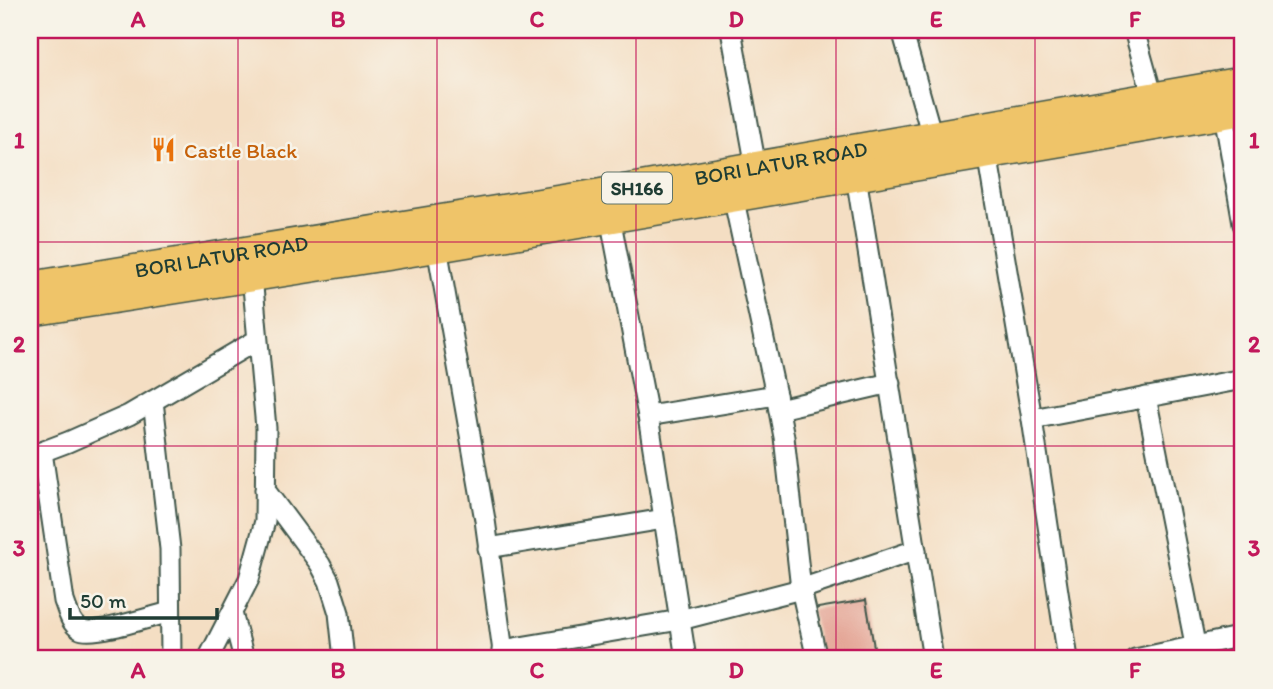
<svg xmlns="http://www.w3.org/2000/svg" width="1273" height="689" font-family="Itim,sans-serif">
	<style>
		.building { fill: #e3a091 }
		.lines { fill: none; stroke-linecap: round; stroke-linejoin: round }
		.street-casing { stroke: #3f5549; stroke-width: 23 }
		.primary-casing { stroke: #3f5549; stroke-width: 33 }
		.street { stroke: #fff; stroke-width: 19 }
		.primary { stroke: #efc469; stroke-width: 30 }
		.grid { fill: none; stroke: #c2185b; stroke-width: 2; stroke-opacity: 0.55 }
		.labels { text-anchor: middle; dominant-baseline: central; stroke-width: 5; stroke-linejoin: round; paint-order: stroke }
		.shield { fill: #f7f3e8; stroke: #60746a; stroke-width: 2 }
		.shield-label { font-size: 19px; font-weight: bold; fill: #1f3d34 }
		.food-label { font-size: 21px; fill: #c56008; stroke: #f7f3e8; text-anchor: start }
		.street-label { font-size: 21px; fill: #1f3d34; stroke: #f7f3e8 }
		.neatline { fill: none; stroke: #c2185b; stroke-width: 2.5 }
		.grid-label { font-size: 23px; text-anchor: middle; font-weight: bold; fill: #c2185b }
	</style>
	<rect width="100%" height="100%" fill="#f7f3e8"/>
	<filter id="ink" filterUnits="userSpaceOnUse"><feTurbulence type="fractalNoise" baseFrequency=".0143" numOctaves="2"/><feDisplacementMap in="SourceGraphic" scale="14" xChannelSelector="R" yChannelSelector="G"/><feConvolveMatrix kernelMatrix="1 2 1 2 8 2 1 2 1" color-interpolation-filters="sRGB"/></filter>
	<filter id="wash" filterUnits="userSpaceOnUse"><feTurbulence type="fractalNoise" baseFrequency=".00686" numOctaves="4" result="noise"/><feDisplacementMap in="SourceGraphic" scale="28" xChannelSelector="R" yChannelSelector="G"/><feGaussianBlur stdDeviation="1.57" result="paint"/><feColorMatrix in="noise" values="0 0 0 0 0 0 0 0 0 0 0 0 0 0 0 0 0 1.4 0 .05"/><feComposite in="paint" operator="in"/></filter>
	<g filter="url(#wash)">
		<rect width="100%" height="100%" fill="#f4dec3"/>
		<g id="blocks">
			<polygon class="building" points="866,600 876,659 820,659 812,609"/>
		</g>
	</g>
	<g filter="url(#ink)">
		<use href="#blocks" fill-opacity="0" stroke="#3f5549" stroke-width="2"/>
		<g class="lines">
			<defs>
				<g id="street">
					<polyline points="731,30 756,167"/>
					<polyline points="902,30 932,136"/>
					<polyline points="1134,30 1153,98"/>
					<polyline points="1224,114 1243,224"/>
					<polyline points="987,153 1032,419 1243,379"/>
					<polyline points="856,176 933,659"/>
					<polyline points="610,217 648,416 686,659"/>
					<polyline points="437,247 485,520 504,659"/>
					<polyline points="776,395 784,437 801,589 817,659"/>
					<polyline points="1146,397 1198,659"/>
					<polyline points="153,401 170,549 171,659"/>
					<polyline points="779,409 890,383"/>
					<polyline points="648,416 776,395 733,196"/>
					<polyline points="1032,419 1068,659"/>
					<path d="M42 452 64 601C68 611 70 623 80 629 92 636 154 616 170 612"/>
					<polyline points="31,456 68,442 129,415 257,340"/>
					<polyline points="265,490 320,564 329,581 339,613 344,659"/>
					<polyline points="488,548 664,519"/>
					<polyline points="232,613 244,659"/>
					<polyline points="502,650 680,620 801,589 916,550"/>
					<polyline points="208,659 249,579 265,521 266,428 252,276"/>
					<polyline points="1135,659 1243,636"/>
				</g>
				<g id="primary">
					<path id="s1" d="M30 287 595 195 1243 82"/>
					<polyline points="30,311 437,247 1243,110"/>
				</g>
			</defs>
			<use href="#street" class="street-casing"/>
			<use href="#primary" class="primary-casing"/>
			<use href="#street" class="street"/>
			<use href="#primary" class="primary"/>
		</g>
	</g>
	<path class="grid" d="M238 30V659M437 30V659M636 30V659M836 30V659M1035 30V659M30 242H1243M30 446H1243"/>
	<defs>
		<symbol id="restaurant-bare" viewBox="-9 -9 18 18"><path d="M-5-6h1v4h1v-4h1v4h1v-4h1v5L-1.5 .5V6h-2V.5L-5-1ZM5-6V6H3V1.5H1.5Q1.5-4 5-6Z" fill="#e8710a" stroke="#f7f3e8" stroke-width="2.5" paint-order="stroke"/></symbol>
	</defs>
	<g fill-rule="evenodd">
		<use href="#restaurant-bare" x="146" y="132" width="35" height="35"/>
	</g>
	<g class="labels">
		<rect class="shield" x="602" y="172.5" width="70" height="31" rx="5"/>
		<g class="shield-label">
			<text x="637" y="188">SH166</text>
		</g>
		<g class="food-label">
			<text x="184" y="150">Castle Black</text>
		</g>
		<g class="street-label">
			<text stroke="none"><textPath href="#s1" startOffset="761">BORI LATUR ROAD</textPath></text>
			<text stroke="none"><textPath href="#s1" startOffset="194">BORI LATUR ROAD</textPath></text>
		</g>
	</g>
	<rect width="1273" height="689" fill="none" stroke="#f7f3e8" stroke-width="77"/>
	<path d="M70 608v10h147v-10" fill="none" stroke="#1f3d34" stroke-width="3.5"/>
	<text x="80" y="608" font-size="21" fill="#1f3d34" stroke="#f7f3e8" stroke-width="5" paint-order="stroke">50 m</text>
	<rect x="38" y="38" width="1196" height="612" class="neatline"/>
	<g class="grid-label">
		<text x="138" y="27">A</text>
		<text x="338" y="27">B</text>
		<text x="537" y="27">C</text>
		<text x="736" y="27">D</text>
		<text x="936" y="27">E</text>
		<text x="1135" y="27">F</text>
		<text x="19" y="148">1</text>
		<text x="1254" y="148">1</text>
		<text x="19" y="352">2</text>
		<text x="1254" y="352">2</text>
		<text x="19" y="556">3</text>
		<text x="1254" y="556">3</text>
		<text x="138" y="678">A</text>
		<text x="338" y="678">B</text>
		<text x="537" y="678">C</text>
		<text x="736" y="678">D</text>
		<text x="936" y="678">E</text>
		<text x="1135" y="678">F</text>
	</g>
</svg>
